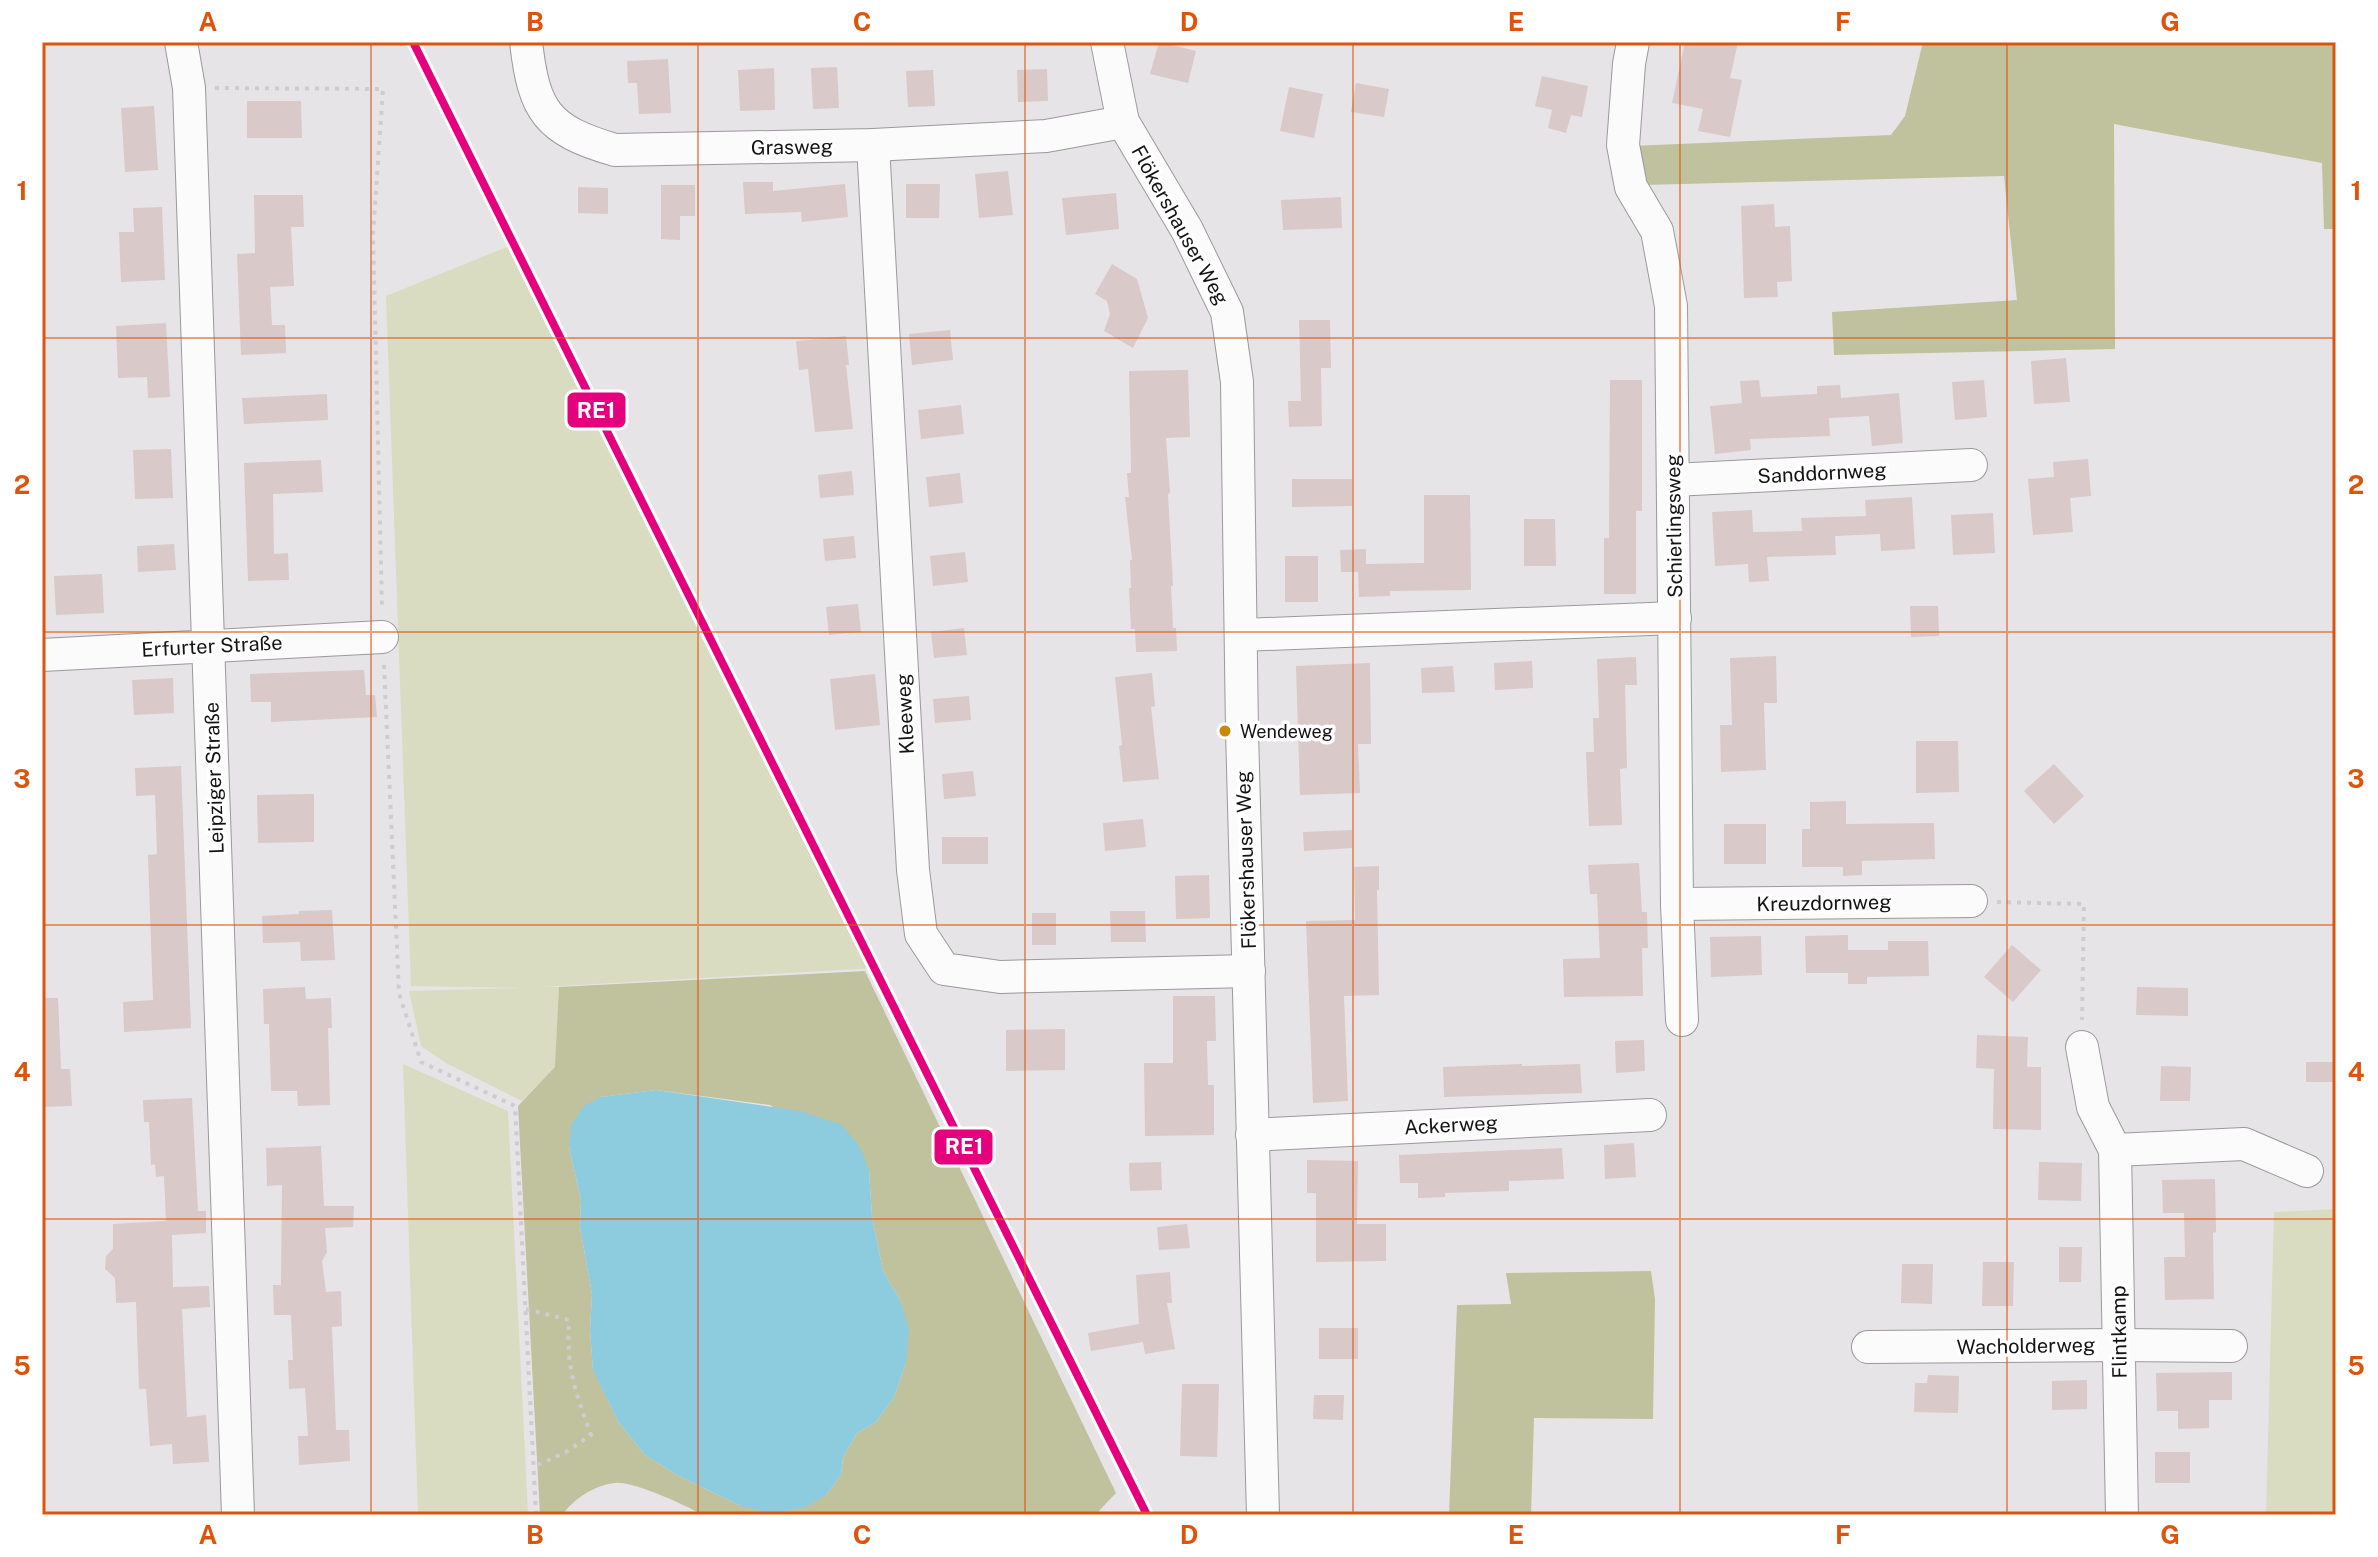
<svg xmlns="http://www.w3.org/2000/svg" width="2378" height="1557" font-family="'Public Sans',sans-serif">
	<style>
		.green { fill: #d9dcc0 }
		.forest { fill: #bfc29c; fill-rule: evenodd }
		.water { fill: #8dcbdf }
		.building { fill: #d9c9c8 }
		.lines { fill: none; stroke-linecap: round; stroke-linejoin: round }
		.minor-casing { stroke: #9b999b; stroke-width: 34 }
		.path { stroke: #ceccce; stroke-width: 4; stroke-dasharray: 4 6; stroke-linecap: butt }
		.minor { stroke: #fbfbfb; stroke-width: 32 }
		.rail-1-casing { stroke: #fff; stroke-width: 14 }
		.rail-1 { stroke: #e5007d; stroke-width: 8 }
		.grid { fill: none; stroke: #dd550c; stroke-width: 2; stroke-opacity: 0.55 }
		.bus-dot { fill: #ca8804; stroke: #fff; stroke-width: 3 }
		.labels { text-anchor: middle; dominant-baseline: central; stroke-width: 7; stroke-linejoin: round; paint-order: stroke }
		.bus-label { font-size: 18px; fill: #141214; stroke: #fff; text-anchor: start }
		.street-label { font-size: 20px; fill: #141214; stroke: #fff }
		.line-badge { stroke: #fff; stroke-width: 3 }
		.badge-label { font-size: 22px; text-anchor: middle; font-weight: bold; fill: #fff }
		.neatline { fill: none; stroke: #dd550c; stroke-width: 3 }
		.grid-label { font-size: 26px; text-anchor: middle; font-weight: bold; fill: #dd550c }
	</style>
	<rect width="100%" height="100%" fill="#e7e4e7"/>
	<g class="green">
		<polygon points="514,244 876,968 543,987 559,987 556,1067 522,1101 446,1063 421,1046 409,991 523,988 411,986 386,296"/>
		<polygon points="403,1064 508,1111 528,1515 418,1515"/>
		<polygon points="2336,1209 2336,1515 2266,1515 2274,1212"/>
	</g>
	<g class="forest">
		<polygon points="1923,42 2336,42 2336,229 2324,229 2322,163 2114,124 2115,349 1834,355 1832,312 2017,300 2004,176 1643,185 1631,146 1891,135 1905,116"/>
		<path d="M865 971 1116 1493 1095 1515H703C687 1506 632 1480 614 1483 593 1486 574 1499 562 1515H540L518 1106 555 1067 559 987ZM656 1090 770 1105 869 1170 872 1217 883 1271 900 1300 906 1363 894 1397 876 1422 857 1433 843 1457 841 1475 826 1495 741 1506 677 1475 645 1455 619 1423 593 1369 590 1331 592 1294 580 1227 581 1200 569 1147 601 1097Z"/>
		<polygon points="1651,1271 1655,1299 1653,1419 1534,1418 1531,1515 1449,1515 1457,1305 1511,1304 1506,1273"/>
	</g>
	<polygon class="water" points="656,1090 800,1111 842,1125 860,1147 869,1170 872,1217 883,1271 900,1300 909,1329 906,1363 894,1397 876,1422 857,1433 843,1457 841,1475 826,1495 804,1508 769,1513 741,1506 677,1475 645,1455 619,1423 593,1370 590,1331 592,1294 580,1227 581,1200 569,1147 571,1125 584,1106 601,1097"/>
	<g class="building">
		<polygon points="1159,42 1196,51 1188,83 1150,74"/>
		<polygon points="1685,42 1738,42 1730,78 1742,80 1730,137 1698,131 1703,109 1672,103"/>
		<polygon points="668,59 671,113 639,114 637,83 628,83 627,61"/>
		<polygon points="837,67 839,108 813,109 811,68"/>
		<polygon points="774,68 775,110 740,111 738,70"/>
		<polygon points="1047,69 1048,101 1018,102 1017,70"/>
		<polygon points="933,70 935,106 908,107 906,71"/>
		<polygon points="1542,76 1588,86 1582,117 1571,115 1566,133 1548,128 1552,110 1535,106"/>
		<polygon points="1356,83 1389,89 1384,117 1351,112"/>
		<polygon points="1289,87 1323,94 1314,138 1280,131"/>
		<polygon points="247,101 301,101 302,138 247,138"/>
		<polygon points="154,106 158,170 125,172 121,108"/>
		<polygon points="1008,171 1013,215 979,218 975,174"/>
		<polygon points="743,182 773,182 773,191 845,184 848,217 802,222 801,212 745,214"/>
		<polygon points="906,184 940,184 939,218 906,218"/>
		<polygon points="661,185 695,185 695,216 680,216 680,240 661,239"/>
		<polygon points="578,187 608,188 608,214 578,213"/>
		<polygon points="1116,193 1119,229 1066,235 1062,198"/>
		<polygon points="254,195 303,195 304,227 291,227 294,286 270,287 272,325 285,325 286,353 241,355 237,254 255,253"/>
		<polygon points="1341,197 1342,228 1283,230 1281,200"/>
		<polygon points="1774,204 1775,227 1790,226 1792,281 1777,282 1778,297 1744,298 1741,206"/>
		<polygon points="162,207 165,280 121,282 119,232 134,232 133,208"/>
		<polygon points="1112,264 1137,279 1148,318 1133,348 1104,331 1110,314 1107,301 1095,294"/>
		<polygon points="1299,320 1330,320 1331,368 1321,368 1322,426 1289,427 1288,401 1301,401"/>
		<polygon points="166,323 170,397 148,398 147,377 118,378 116,326"/>
		<polygon points="950,330 953,360 912,365 909,334"/>
		<polygon points="846,336 849,365 846,365 853,429 815,432 808,369 799,370 796,341"/>
		<polygon points="2066,358 2070,402 2034,404 2031,361"/>
		<polygon points="1188,370 1190,437 1166,438 1170,493 1168,494 1173,586 1171,586 1173,628 1176,628 1177,651 1136,652 1135,629 1131,629 1129,588 1131,588 1130,560 1132,560 1125,497 1129,497 1127,473 1131,473 1129,371"/>
		<polygon points="1610,380 1642,380 1642,511 1636,511 1636,594 1604,594 1604,538 1609,538"/>
		<polygon points="1759,380 1761,397 1817,394 1817,386 1840,385 1841,398 1899,393 1903,443 1872,446 1869,416 1829,418 1830,436 1750,439 1751,450 1715,454 1710,406 1742,403 1740,381"/>
		<polygon points="1984,380 1987,417 1955,420 1952,382"/>
		<polygon points="327,394 328,420 244,424 242,398"/>
		<polygon points="961,405 964,434 921,439 918,410"/>
		<polygon points="171,449 173,498 135,499 133,450"/>
		<polygon points="2088,459 2091,496 2070,498 2073,532 2033,535 2028,479 2054,477 2053,462"/>
		<polygon points="321,460 323,492 273,494 274,554 288,553 289,580 248,581 244,463"/>
		<polygon points="852,471 854,495 820,498 818,475"/>
		<polygon points="960,473 963,503 929,507 926,477"/>
		<polygon points="1292,479 1352,479 1352,506 1292,507"/>
		<polygon points="1424,495 1470,495 1471,590 1390,591 1390,596 1359,597 1358,572 1341,572 1340,550 1366,549 1366,564 1424,563"/>
		<polygon points="1912,497 1915,549 1881,551 1880,534 1835,536 1836,555 1767,557 1769,581 1749,582 1748,564 1715,566 1712,512 1752,510 1753,532 1802,531 1801,518 1866,516 1865,500"/>
		<polygon points="1993,513 1995,553 1953,555 1951,515"/>
		<polygon points="1524,519 1555,519 1556,566 1524,566"/>
		<polygon points="854,536 856,558 825,561 823,539"/>
		<polygon points="174,544 176,570 138,572 137,546"/>
		<polygon points="965,552 968,582 933,586 930,556"/>
		<rect x="1285" y="556" width="33" height="46"/>
		<polygon points="102,574 104,613 56,615 54,576"/>
		<polygon points="858,604 861,632 829,635 826,607"/>
		<polygon points="1910,606 1938,606 1939,636 1911,637"/>
		<polygon points="964,628 967,655 934,658 931,632"/>
		<polygon points="1776,656 1777,703 1764,703 1766,770 1721,772 1720,725 1732,725 1730,658"/>
		<polygon points="1636,657 1637,685 1625,685 1627,768 1620,769 1622,825 1589,826 1586,752 1594,752 1593,718 1599,718 1597,659"/>
		<polygon points="1532,661 1533,688 1495,690 1494,663"/>
		<polygon points="1370,663 1371,744 1358,744 1360,793 1300,795 1296,666"/>
		<polygon points="1453,666 1455,692 1422,693 1421,668"/>
		<polygon points="364,670 366,695 375,695 377,717 271,722 271,702 251,702 250,674"/>
		<polygon points="1152,673 1155,706 1151,707 1159,779 1123,782 1119,746 1122,745 1115,677"/>
		<polygon points="875,674 880,725 835,730 830,679"/>
		<polygon points="173,678 174,713 134,715 132,680"/>
		<polygon points="969,696 971,720 935,723 933,699"/>
		<polygon points="1916,741 1958,741 1959,792 1916,793"/>
		<polygon points="2054,764 2084,796 2054,824 2024,791"/>
		<polygon points="181,766 191,1028 124,1032 123,1002 153,1000 148,855 157,854 155,795 136,796 135,768"/>
		<polygon points="973,771 976,796 944,799 942,774"/>
		<polygon points="314,794 314,842 258,843 257,795"/>
		<polygon points="1846,801 1846,824 1934,823 1935,859 1862,861 1862,875 1843,876 1843,867 1802,867 1802,829 1810,829 1810,802"/>
		<polygon points="1143,819 1146,847 1105,851 1103,823"/>
		<rect x="1724" y="824" width="42" height="40"/>
		<polygon points="1352,830 1352,848 1304,851 1303,832"/>
		<rect x="942" y="837" width="46" height="27"/>
		<polygon points="1639,863 1642,912 1647,912 1648,948 1642,948 1643,996 1564,997 1563,959 1600,958 1597,894 1590,894 1588,865"/>
		<polygon points="1379,866 1379,890 1377,890 1379,995 1344,996 1348,1101 1313,1103 1306,921 1355,920 1354,867"/>
		<polygon points="1209,875 1210,918 1176,919 1175,876"/>
		<polygon points="332,910 335,960 301,961 300,942 263,943 262,916 299,914 299,911"/>
		<polygon points="1110,911 1145,911 1146,942 1111,942"/>
		<rect x="1032" y="913" width="24" height="32"/>
		<polygon points="1848,935 1848,950 1888,950 1888,941 1928,941 1929,976 1867,977 1867,984 1848,984 1848,973 1806,973 1805,936"/>
		<polygon points="1761,936 1762,975 1711,977 1710,937"/>
		<polygon points="2012,945 2041,970 2013,1002 1984,977"/>
		<polygon points="305,987 306,999 331,998 332,1028 328,1028 330,1105 298,1106 297,1091 271,1091 269,1024 264,1024 263,989"/>
		<polygon points="2137,987 2188,988 2188,1016 2136,1015"/>
		<polygon points="1173,996 1215,996 1216,1041 1207,1041 1208,1085 1214,1085 1214,1135 1145,1136 1144,1063 1173,1063"/>
		<polygon points="42,998 58,998 61,1069 70,1069 72,1106 42,1107"/>
		<polygon points="1065,1029 1065,1070 1006,1071 1006,1030"/>
		<polygon points="1977,1035 2028,1037 2027,1067 2041,1067 2041,1130 1993,1129 1994,1069 1976,1068"/>
		<polygon points="1644,1040 1645,1071 1616,1073 1615,1041"/>
		<rect x="2306" y="1062" width="30" height="20"/>
		<polygon points="1522,1064 1522,1066 1580,1064 1582,1093 1444,1097 1443,1067"/>
		<polygon points="2161,1066 2191,1067 2190,1101 2160,1101"/>
		<polygon points="192,1098 198,1211 206,1211 206,1233 172,1235 173,1287 209,1286 210,1307 182,1309 187,1417 206,1415 209,1462 173,1464 172,1444 150,1446 146,1389 139,1389 136,1302 116,1303 115,1278 105,1269 106,1256 113,1249 113,1224 166,1221 164,1176 156,1177 155,1164 151,1165 149,1122 144,1122 143,1100"/>
		<polygon points="1634,1143 1636,1177 1605,1179 1604,1145"/>
		<polygon points="321,1146 324,1206 354,1206 353,1227 325,1228 327,1252 322,1261 326,1292 341,1291 342,1326 332,1327 336,1430 349,1430 350,1461 299,1465 298,1436 308,1436 305,1388 289,1389 288,1360 293,1360 291,1315 274,1315 273,1285 281,1285 282,1185 267,1186 266,1148"/>
		<polygon points="1562,1148 1564,1179 1509,1181 1509,1191 1445,1193 1445,1197 1418,1198 1418,1183 1400,1183 1399,1155"/>
		<polygon points="1307,1160 1358,1161 1357,1224 1386,1224 1386,1261 1316,1262 1316,1193 1307,1193"/>
		<polygon points="1161,1162 1162,1190 1130,1191 1129,1163"/>
		<polygon points="2039,1162 2082,1163 2081,1201 2038,1200"/>
		<polygon points="2215,1179 2216,1232 2213,1233 2214,1299 2165,1300 2164,1257 2185,1257 2184,1213 2163,1213 2162,1180"/>
		<polygon points="1187,1224 1190,1248 1159,1250 1157,1227"/>
		<polygon points="2059,1247 2082,1247 2081,1282 2059,1282"/>
		<polygon points="1983,1262 2014,1262 2013,1306 1982,1306"/>
		<polygon points="1902,1264 1933,1264 1932,1304 1901,1303"/>
		<polygon points="1170,1272 1172,1303 1167,1303 1175,1349 1145,1354 1143,1342 1091,1351 1088,1333 1139,1324 1136,1275"/>
		<rect x="1319" y="1328" width="39" height="31"/>
		<polygon points="2232,1372 2232,1400 2209,1400 2209,1428 2178,1429 2178,1411 2157,1411 2156,1373"/>
		<polygon points="1928,1375 1959,1376 1958,1413 1914,1412 1915,1383 1927,1383"/>
		<polygon points="2087,1380 2087,1409 2052,1410 2052,1381"/>
		<polygon points="1182,1384 1219,1384 1217,1457 1180,1456"/>
		<polygon points="1314,1395 1344,1395 1343,1420 1313,1419"/>
		<rect x="2155" y="1452" width="35" height="31"/>
	</g>
	<g class="lines">
		<defs>
			<g id="minor">
				<polyline points="181,42 189,88 238,1515"/>
				<path d="M526 42C534 112 547 130 615 150L873 145 1046 136 1123 122"/>
				<polyline points="1107,42 1123,122 1187,230 1227,312 1237,382 1242,731 1263,1515"/>
				<polyline points="1633,42 1629,64 1623,145 1631,187 1657,231 1671,306 1677,904 1682,1020"/>
				<polyline points="873,145 913,870 921,934 944,969 1000,977 1249,971"/>
				<polyline points="1673,480 1971,465"/>
				<polyline points="1242,635 1675,618"/>
				<polyline points="42,655 382,637"/>
				<polyline points="1677,904 1971,901"/>
				<polyline points="2082,1047 2093,1107 2115,1150 2122,1515"/>
				<polyline points="1252,1135 1650,1115"/>
				<polyline points="2115,1150 2244,1144 2307,1171"/>
				<polyline points="1868,1347 2119,1345 2231,1346"/>
			</g>
		</defs>
		<use href="#minor" class="minor-casing"/>
		<g class="path">
			<polyline points="215,88 383,89 373,234 382,608"/>
			<polyline points="384,665 399,993 421,1062 515,1106 536,1515"/>
			<polyline points="1997,902 2084,904 2082,1020"/>
			<path d="M526 1309 569 1320C566 1368 575 1391 591 1435L566 1452 533 1467"/>
		</g>
		<use href="#minor" class="minor"/>
		<defs>
			<polyline id="rail-1" points="413,42 1147,1515"/>
		</defs>
		<use href="#rail-1" class="rail-1-casing"/>
		<use href="#rail-1" class="rail-1"/>
	</g>
	<path class="grid" d="M371 42V1515M698 42V1515M1025 42V1515M1353 42V1515M1680 42V1515M2007 42V1515M42 338H2336M42 632H2336M42 925H2336M42 1219H2336"/>
	<circle class="bus-dot" cx="1225" cy="731" r="7"/>
	<g class="labels">
		<g class="bus-label">
			<text x="1240" y="731">Wendeweg</text>
		</g>
		<g class="street-label">
			<text transform="translate(792 147) rotate(-1)">Grasweg</text>
			<text transform="translate(1180 225) rotate(61)">Flökershauser Weg</text>
			<text transform="translate(1822 473) rotate(-3)">Sanddornweg</text>
			<text transform="translate(1674 526) rotate(-91)">Schierlingsweg</text>
			<text transform="translate(212 646) rotate(-3)">Erfurter Straße</text>
			<text transform="translate(905 714) rotate(-93)">Kleeweg</text>
			<text transform="translate(214 778) rotate(-92)">Leipziger Straße</text>
			<text transform="translate(1246 860) rotate(-92)">Flökershauser Weg</text>
			<text transform="translate(1824 903) rotate(-1)">Kreuzdornweg</text>
			<text transform="translate(1451 1125) rotate(-3)">Ackerweg</text>
			<text transform="translate(2119 1332) rotate(-91)">Flintkamp</text>
			<text transform="translate(2026 1346) rotate(-1)">Wacholderweg</text>
		</g>
	</g>
	<g class="line-badge">
		<rect x="566" y="391" width="61" height="38" rx="8" fill="#e5007d"/>
		<rect x="933" y="1128" width="61" height="38" rx="8" fill="#e5007d"/>
	</g>
	<g class="badge-label">
		<text x="596" y="418">RE1</text>
		<text x="964" y="1154">RE1</text>
	</g>
	<rect width="2378" height="1557" fill="none" stroke="#ffffff" stroke-width="88"/>
	<rect x="44" y="44" width="2290" height="1469" class="neatline"/>
	<g class="grid-label">
		<text x="208" y="31">A</text>
		<text x="535" y="31">B</text>
		<text x="862" y="31">C</text>
		<text x="1189" y="31">D</text>
		<text x="1516" y="31">E</text>
		<text x="1843" y="31">F</text>
		<text x="2170" y="31">G</text>
		<text x="22" y="200">1</text>
		<text x="2356" y="200">1</text>
		<text x="22" y="494">2</text>
		<text x="2356" y="494">2</text>
		<text x="22" y="788">3</text>
		<text x="2356" y="788">3</text>
		<text x="22" y="1081">4</text>
		<text x="2356" y="1081">4</text>
		<text x="22" y="1375">5</text>
		<text x="2356" y="1375">5</text>
		<text x="208" y="1544">A</text>
		<text x="535" y="1544">B</text>
		<text x="862" y="1544">C</text>
		<text x="1189" y="1544">D</text>
		<text x="1516" y="1544">E</text>
		<text x="1843" y="1544">F</text>
		<text x="2170" y="1544">G</text>
	</g>
</svg>
